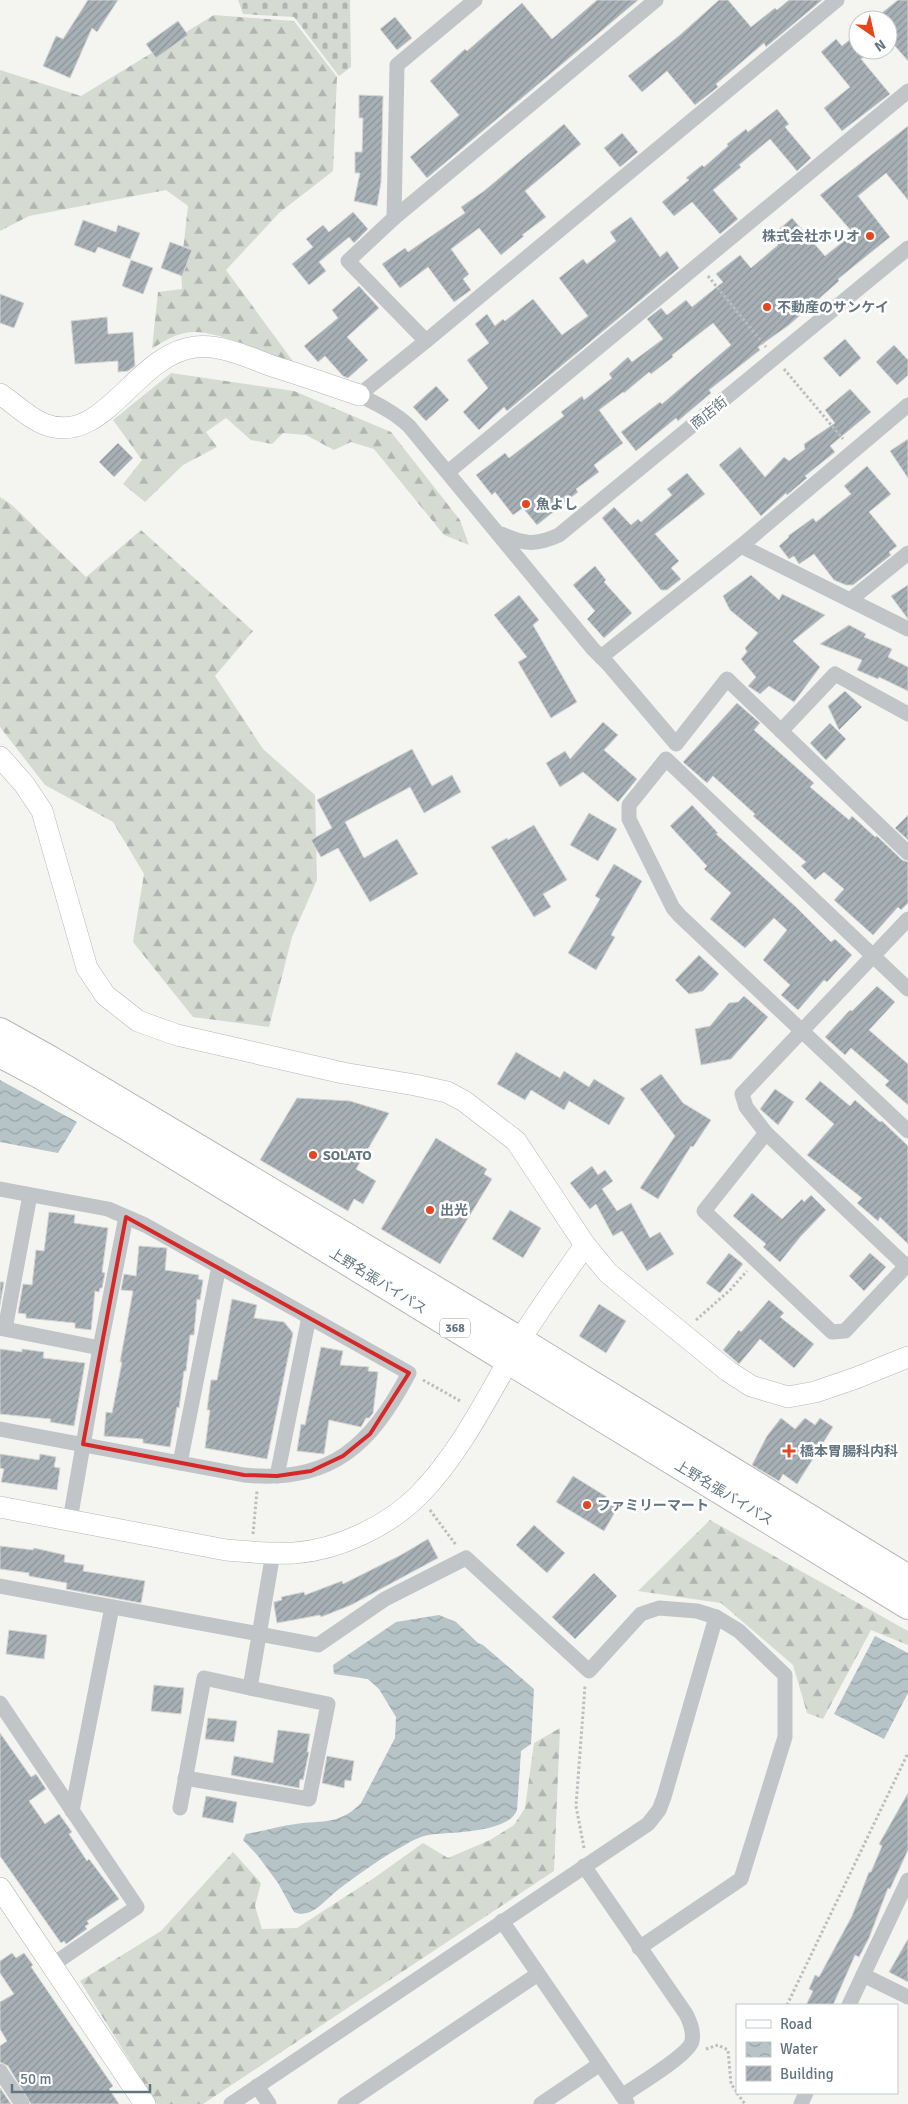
<svg xmlns="http://www.w3.org/2000/svg" width="908" height="2104" font-family="Signika,'Noto Sans JP',sans-serif">
	<style>
		.forest { fill: url(#forest-firs) }
		.cemetery { fill: url(#cemetery-stones) }
		.water { fill: url(#water-waves) }
		.building { fill: url(#building-hatch); stroke: #d5d5d3 }
		.lines { fill: none; stroke-linecap: round; stroke-linejoin: round }
		.secondary-casing { stroke: #b1b7bb; stroke-width: 22 }
		.highway-casing { stroke: #b4b7ba; stroke-width: 28 }
		.path { stroke: #bbbdbf; stroke-width: 3; stroke-dasharray: 2.5 2.5; stroke-linecap: butt }
		.street { stroke: #c1c5c8; stroke-width: 15 }
		.secondary { stroke: #fff; stroke-width: 21 }
		.highway { stroke: #fff; stroke-width: 26 }
		.marked { fill: none; stroke: #d62828; stroke-width: 4; stroke-linejoin: round }
		.poi-dot { fill: #e44620; stroke: #fff; stroke-width: 2 }
		.labels { text-anchor: middle; dominant-baseline: central; stroke-width: 5; stroke-linejoin: round; paint-order: stroke }
		.shield { fill: #fff; stroke: #929ea7; stroke-width: 1 }
		.shield-label { font-size: 12px; font-weight: bold; fill: #637581 }
		.poi-label { font-size: 14px; font-weight: bold; fill: #637581; stroke: #fff; text-anchor: start }
		.street-label { font-size: 14px; fill: #637581; stroke: #fff }
	</style>
	<defs>
		<pattern id="forest-firs" width="22" height="20" patternUnits="userSpaceOnUse" patternTransform="scale(1.25)"><rect width="22" height="20" fill="#d5dbd1"/><path d="M5 1l3.5 6h-7zM16 11l3.5 6h-7z" fill="#b0b6af"/></pattern>
		<pattern id="cemetery-stones" width="16" height="16" patternUnits="userSpaceOnUse" patternTransform="scale(1.25)"><rect width="16" height="16" fill="#d5dbd1"/><path d="M2 7V4a2 2 0 0 1 4 0v3zM10 15v-3a2 2 0 0 1 4 0v3z" fill="#b0b6af"/></pattern>
		<pattern id="water-waves" width="16" height="10" patternUnits="userSpaceOnUse" patternTransform="scale(1.25)"><rect width="16" height="10" fill="#b6c4c7"/><path d="M0 5q4-4 8 0t8 0" fill="none" stroke="#98a4a7"/></pattern>
		<pattern id="building-hatch" width="6" height="6" patternUnits="userSpaceOnUse" patternTransform="scale(1.25)"><rect width="6" height="6" fill="#a7b0b5"/><path d="M-1 1l2-2M0 6l6-6M5 7l2-2" fill="none" stroke="#8c9499"/></pattern>
	</defs>
	<rect width="100%" height="100%" fill="#f4f4f0"/>
	<g class="forest">
		<path d="M214 15 294 21 337 77 333 171 279 213 226 270 295 364C269 354 220 332 195 332 178 332 165 340 152 349L158 292 182 289 181 268 188 206 166 190 29 216 0 231V70L81 96Z"/>
		<polygon points="171,373 294,391 391,432 460,520 469,545 444,535 374,449 351,442 334,450 306,435 283,433 272,444 251,440 226,418 206,432 217,447 183,465 145,502 123,484 142,460 113,420"/>
		<polygon points="0,497 12,505 86,577 141,530 253,631 215,676 263,749 315,795 317,880 292,937 269,1027 193,1017 133,942 144,874 113,822 45,785 0,727"/>
		<polygon points="710,1520 908,1631 908,1645 871,1630 823,1719 807,1713 793,1665 721,1603 638,1591"/>
		<polygon points="560,1728 554,1871 203,2104 157,2104 80,1981 161,1931 233,1852 261,1883 255,1906 262,1929 297,1928 374,1878 423,1843 448,1858 490,1840 514,1825 525,1808 534,1743"/>
	</g>
	<polygon class="cemetery" points="238,0 350,0 351,67 339,76 294,17 243,14"/>
	<g class="water">
		<polygon points="0,1080 77,1122 58,1153 0,1142"/>
		<path d="M439 1615 456 1622 478 1643 483 1645 534 1689 531 1744 521 1751 517 1810C509 1832 456 1832 437 1834 426 1834 414 1839 405 1845 382 1857 359 1874 339 1889 330 1896 321 1906 312 1911 306 1914 300 1915 294 1912L278 1883 258 1856 243 1840 246 1834C263 1831 280 1826 296 1824 323 1820 340 1825 361 1803L395 1738 396 1717 379 1689 368 1679 334 1674 333 1665 396 1622Z"/>
		<polygon points="875,1636 908,1653 908,1693 884,1739 834,1714"/>
	</g>
	<g class="building">
		<polygon points="88,0 118,0 97,32 92,28 70,78 43,66 56,36 63,39"/>
		<polygon points="597,0 638,0 427,178 410,157 459,115 430,81 465,49 467,51 522,3 552,39"/>
		<polygon points="719,0 728,0 751,27 775,8 777,10 789,0 822,0 766,47 764,43 716,84 718,87 695,105 667,71 642,92 628,76 680,35"/>
		<polygon points="898,0 908,0 908,61 888,38 888,20 873,20"/>
		<polygon points="395,17 412,38 397,50 380,29"/>
		<polygon points="178,21 188,35 156,58 146,44"/>
		<polygon points="858,33 858,50 873,50 861,59 890,94 842,131 824,108 850,87 821,52 836,39 842,46"/>
		<polygon points="359,95 383,96 381,182 377,206 354,201 360,173 355,173 355,152 362,152 363,118 359,118"/>
		<polygon points="777,109 789,124 785,127 811,158 797,171 770,139 739,165 741,167 713,190 738,219 720,234 692,202 674,216 662,202 689,180 686,178 702,165 704,167 728,146 727,144 746,129 748,132"/>
		<polygon points="564,124 581,144 525,191 546,217 522,235 524,236 501,255 479,228 451,249 469,274 463,279 471,290 454,302 428,267 400,288 382,264 405,248 408,252 465,213 461,207 484,191"/>
		<polygon points="908,126 908,200 886,173 858,196 890,237 838,279 839,281 789,325 758,347 760,350 709,390 711,393 678,421 676,418 636,451 621,432 660,402 662,404 731,345 713,323 672,355 673,357 651,374 649,372 624,393 623,392 599,410 623,443 594,465 599,472 576,489 578,492 537,525 523,508 513,515 495,492 492,495 476,475 505,453 509,458 564,416 561,412 582,396 584,400 612,378 609,374 628,357 632,362 663,339 647,319 661,308 667,315 686,300 692,307 723,282 716,274 740,255 751,268 778,245 770,237 792,218 825,256 850,236 853,233 820,195"/>
		<polygon points="622,133 638,152 620,167 604,148"/>
		<polygon points="353,212 368,229 354,243 349,237 319,262 326,271 309,285 292,264 313,247 306,239 323,225 329,232"/>
		<polygon points="631,217 660,257 667,251 679,268 507,411 504,407 479,430 463,412 488,388 467,360 489,343 475,324 487,314 495,326 503,319 505,321 533,299 562,335 588,316 559,278 583,259 587,264 616,241 610,232"/>
		<polygon points="83,220 116,232 118,225 140,233 130,259 98,247 95,253 74,245"/>
		<polygon points="170,242 192,250 182,276 161,268"/>
		<polygon points="131,260 153,268 143,294 122,286"/>
		<polygon points="359,286 379,308 347,337 368,360 348,378 343,376 325,356 318,362 304,346 338,318 332,310"/>
		<polygon points="0,294 24,303 14,328 0,323"/>
		<polygon points="107,317 108,334 133,332 135,366 128,371 118,372 118,361 75,364 71,321"/>
		<polygon points="845,339 861,358 840,377 823,358"/>
		<polygon points="894,345 908,360 908,375 897,385 876,362"/>
		<polygon points="436,386 449,400 426,421 413,407"/>
		<polygon points="850,389 871,412 830,446 835,452 805,476 807,478 787,495 786,493 761,516 719,465 740,447 765,477 784,457 789,461 805,449 804,444 835,423 825,410"/>
		<polygon points="908,439 908,478 890,451"/>
		<polygon points="118,443 133,458 114,477 99,462"/>
		<polygon points="867,466 891,494 869,512 897,546 889,552 891,555 853,585 846,585 834,580 814,554 799,564 794,556 789,559 779,546 789,537 788,536 813,518 816,522 851,494 844,486"/>
		<polygon points="687,473 705,494 655,534 679,561 671,568 681,579 667,590 661,590 602,518 614,507 631,525 638,519 641,522 672,495 667,489"/>
		<polygon points="595,566 606,580 604,582 632,613 604,638 587,619 595,611 573,585"/>
		<polygon points="751,575 779,600 782,594 825,615 793,641 820,667 794,702 769,686 760,694 748,686 756,677 741,659 747,652 745,648 758,633 730,610 723,596"/>
		<polygon points="908,585 908,619 891,596"/>
		<polygon points="519,595 539,620 533,625 577,702 551,718 518,662 527,657 494,615"/>
		<polygon points="849,625 866,634 864,637 892,649 888,657 908,667 908,691 879,677 878,679 857,670 862,660 820,644"/>
		<polygon points="845,691 862,707 839,730 828,706"/>
		<polygon points="737,703 760,723 754,730 814,783 810,787 849,820 852,816 875,837 877,836 902,860 908,862 908,903 901,910 898,907 873,935 834,900 844,889 824,872 815,880 801,866 806,862 753,816 755,814 713,776 707,783 683,762"/>
		<polygon points="603,722 618,735 604,750 637,779 618,802 583,772 560,787 546,763 565,751 570,759"/>
		<polygon points="830,723 846,739 826,760 810,743"/>
		<polygon points="412,749 432,786 452,775 461,792 424,813 410,787 345,822 364,858 397,839 418,874 370,902 338,848 321,857 311,840 332,828 317,800"/>
		<polygon points="692,805 718,833 716,834 797,908 831,942 835,939 852,955 827,982 824,980 798,1010 781,995 790,985 763,960 787,930 774,918 745,948 710,919 731,893 704,869 707,866 670,826"/>
		<polygon points="589,813 617,829 598,861 570,845"/>
		<polygon points="908,815 908,840 895,828"/>
		<polygon points="534,825 567,880 543,894 551,907 534,917 491,847 507,838 508,840"/>
		<polygon points="614,864 642,881 611,935 615,937 596,970 568,953 600,899 595,896"/>
		<polygon points="699,955 719,974 703,991 689,994 675,980"/>
		<polygon points="877,986 895,1002 869,1030 908,1064 908,1105 885,1085 889,1081 851,1048 845,1055 825,1037 850,1010 852,1011"/>
		<polygon points="744,996 768,1017 731,1059 701,1065 695,1029 710,1026 729,1003 738,1002"/>
		<polygon points="516,1052 560,1078 564,1071 589,1087 594,1079 625,1098 609,1125 569,1101 564,1110 531,1090 525,1100 497,1084"/>
		<polygon points="661,1074 683,1103 711,1120 693,1147 691,1146 658,1199 640,1188 675,1136 640,1089"/>
		<polygon points="820,1081 850,1106 855,1100 880,1122 882,1121 908,1146 908,1244 880,1217 878,1221 857,1203 862,1198 807,1155 834,1124 805,1099"/>
		<polygon points="775,1089 794,1102 778,1125 760,1109"/>
		<polygon points="297,1098 350,1101 389,1113 356,1169 376,1181 363,1204 354,1199 348,1211 260,1160"/>
		<polygon points="436,1138 487,1169 484,1174 492,1179 440,1264 381,1229"/>
		<polygon points="592,1166 598,1175 605,1170 613,1181 602,1189 617,1211 631,1203 650,1238 660,1232 674,1254 647,1271 622,1231 613,1236 596,1204 590,1209 570,1183"/>
		<polygon points="752,1193 782,1219 802,1199 804,1202 811,1195 826,1210 801,1236 780,1262 763,1247 766,1244 733,1216"/>
		<polygon points="510,1210 541,1228 523,1258 492,1239"/>
		<polygon points="49,1212 75,1215 74,1223 108,1228 102,1272 105,1273 102,1288 100,1288 99,1292 95,1291 91,1330 75,1328 75,1323 26,1318 26,1314 18,1313 23,1284 32,1285 36,1250 44,1251"/>
		<polygon points="139,1246 167,1248 165,1270 199,1275 198,1279 203,1280 200,1300 197,1299 194,1335 190,1335 186,1371 184,1371 179,1408 177,1407 170,1447 143,1443 143,1439 104,1436 106,1412 112,1413 122,1362 120,1362 133,1291 121,1290 124,1274 136,1276"/>
		<polygon points="729,1253 743,1264 720,1293 706,1283"/>
		<polygon points="870,1253 886,1267 864,1291 849,1276"/>
		<polygon points="0,1282 4,1282 0,1305"/>
		<polygon points="232,1299 257,1305 254,1318 284,1322 293,1333 267,1459 205,1448 210,1410 207,1410 211,1380 217,1380"/>
		<polygon points="769,1300 784,1313 780,1317 814,1344 794,1368 760,1339 739,1364 723,1350 739,1330 741,1332"/>
		<polygon points="599,1304 626,1321 606,1353 579,1336"/>
		<polygon points="321,1347 343,1351 340,1365 369,1367 368,1371 378,1372 373,1413 369,1418 366,1418 361,1427 329,1420 324,1454 297,1451 301,1424 305,1425"/>
		<polygon points="0,1349 22,1352 22,1349 44,1352 43,1358 85,1363 74,1426 50,1422 51,1419 0,1414"/>
		<polygon points="781,1418 795,1429 805,1418 815,1425 820,1418 833,1427 797,1484 783,1474 779,1481 752,1465 767,1436"/>
		<polygon points="0,1454 39,1460 40,1454 56,1457 54,1467 60,1468 57,1490 1,1482 4,1469 0,1468"/>
		<polygon points="573,1476 607,1497 605,1499 618,1507 604,1531 556,1502"/>
		<polygon points="534,1525 565,1553 547,1573 516,1545"/>
		<polygon points="428,1539 438,1558 351,1605 321,1617 320,1615 277,1623 274,1605 274,1602 282,1600 281,1597 304,1592 305,1595 342,1581 343,1584 401,1555"/>
		<polygon points="0,1546 33,1550 34,1548 65,1555 64,1562 84,1565 83,1571 145,1581 141,1603 66,1589 67,1583 29,1576 29,1573 0,1569"/>
		<polygon points="594,1573 617,1596 575,1639 552,1617"/>
		<polygon points="9,1630 47,1635 44,1659 6,1654"/>
		<polygon points="154,1685 184,1688 181,1714 151,1711"/>
		<polygon points="208,1718 237,1721 234,1742 205,1739"/>
		<polygon points="278,1730 310,1734 307,1752 309,1752 303,1780 300,1779 299,1788 231,1775 234,1756 273,1763"/>
		<polygon points="0,1733 31,1777 36,1774 46,1789 29,1801 45,1824 59,1814 72,1832 69,1834 87,1861 89,1859 119,1899 87,1921 89,1924 85,1926 87,1929 66,1944 64,1941 61,1943 0,1856"/>
		<polygon points="327,1756 354,1761 351,1781 345,1780 344,1788 322,1783"/>
		<polygon points="908,1793 908,1850 890,1889 888,1888 869,1938 859,1957 855,1955 833,2005 806,2005 813,1991 809,1989 815,1975 819,1977 852,1916 869,1872 871,1872 882,1846 879,1844"/>
		<polygon points="206,1796 237,1802 233,1823 202,1817"/>
		<polygon points="908,1939 908,1982 889,1972"/>
		<polygon points="12,1953 16,1958 24,1953 33,1965 31,1967 113,2086 109,2089 119,2104 31,2104 8,2066 0,2062 0,2046 7,2041 0,2029 0,2002 14,1994 0,1973 0,1961"/>
		<polygon points="0,2088 11,2104 0,2104"/>
	</g>
	<g class="lines">
		<defs>
			<g id="secondary">
				<path d="M0 394C14 403 28 418 44 424 104 448 135 354 195 347 221 344 248 357 272 366 301 375 330 385 359 395"/>
				<polyline points="0,757 24,784 42,811 87,968 105,995 138,1021 177,1035 343,1073 415,1085 447,1092 464,1101 516,1141 585,1245 608,1273 728,1371 751,1386 788,1397 815,1392 856,1378 908,1357"/>
				<path d="M0 1507 226 1550C248 1552 271 1554 294 1553 338 1550 388 1526 419 1495 461 1452 489 1394 519 1342 539 1309 563 1277 585 1245"/>
				<polyline points="0,1888 145,2104"/>
			</g>
			<g id="highway">
				<polyline points="0,1031 50,1059 520,1340 908,1578"/>
				<polyline points="0,1054 41,1076 132,1130 908,1606"/>
			</g>
		</defs>
		<use href="#secondary" class="secondary-casing"/>
		<use href="#highway" class="highway-casing"/>
		<g class="path">
			<polyline points="708,276 766,347"/>
			<polyline points="784,369 843,439"/>
			<polyline points="696,1320 730,1290 747,1271"/>
			<polyline points="423,1380 462,1402"/>
			<polyline points="430,1510 456,1545"/>
			<polyline points="253,1534 257,1491"/>
			<polyline points="584,1848 576,1806 585,1686"/>
			<polyline points="787,2005 908,1753"/>
			<polyline points="706,2049 718,2045 728,2050 731,2084 737,2092"/>
			<polyline points="737,2093 745,2104"/>
		</g>
		<g class="street">
			<path d="M656 0 394 218 348 261 426 341 359 395C377 404 394 412 409 426L593 649 608 664 676 744 727 679 908 853"/>
			<polyline points="394,218 397,65 475,0"/>
			<polyline points="426,341 837,0"/>
			<polyline points="448,472 908,91"/>
			<path d="M501 534C524 544 535 546 559 535L908 248"/>
			<polyline points="741,546 908,629"/>
			<polyline points="850,600 908,553"/>
			<polyline points="601,657 741,546 908,405"/>
			<polyline points="781,731 835,674 908,714"/>
			<polyline points="908,919 742,1094 746,1107 766,1133 704,1211 832,1332 845,1331 908,1264"/>
			<polyline points="908,989 666,759 629,805 629,819 673,908 680,916 908,1131"/>
			<polyline points="766,1133 906,1266"/>
			<path d="M0 1189 108 1209 145 1225 409 1373C371 1445 331 1484 244 1475L0 1429"/>
			<polyline points="0,1328 100,1348"/>
			<polyline points="5,1329 30,1195"/>
			<polyline points="180,1463 219,1266"/>
			<polyline points="277,1476 309,1317"/>
			<polyline points="70,1520 100,1348 126,1217"/>
			<polyline points="0,1586 318,1645 385,1599 466,1558 589,1671 641,1614 659,1608 697,1611 716,1617 739,1631 785,1675 785,1737 741,1879 639,1948"/>
			<polyline points="0,1703 137,1907 52,1965"/>
			<polyline points="185,1778 309,1799 328,1704 250,1688 273,1553"/>
			<polyline points="180,1808 204,1678 250,1688"/>
			<polyline points="72,1811 112,1607"/>
			<path d="M584 1866 686 2014C690 2022 694 2031 692 2041 689 2055 636 2086 622 2096"/>
			<polyline points="502,1921 627,2103"/>
			<polyline points="863,1975 908,1997"/>
			<polyline points="849,2005 908,1880"/>
			<polyline points="0,2071 22,2104"/>
			<polyline points="257,2086 269,2104"/>
			<polyline points="231,2104 648,1824 659,1810 664,1797 716,1617"/>
			<polyline points="345,2104 538,1974"/>
			<polyline points="541,2104 600,2064"/>
			<polyline points="801,2104 806,2093"/>
		</g>
		<use href="#secondary" class="secondary"/>
		<use href="#highway" class="highway"/>
	</g>
	<path class="marked" d="M126 1217 409 1373 370 1434 343 1456 311 1471 277 1476 244 1475 83 1444Z"/>
	<g class="poi-dot">
		<circle cx="870" cy="236" r="5"/>
		<circle cx="767" cy="307" r="5"/>
		<circle cx="526" cy="504" r="5"/>
		<circle cx="313" cy="1155" r="5"/>
		<circle cx="430" cy="1210" r="5"/>
		<path d="M786.5 1443.5h5v5h5v5h-5v5h-5v-5h-5v-5h5z"/>
		<circle cx="587" cy="1505" r="5"/>
	</g>
	<g class="labels">
		<rect class="shield" x="440" y="1318.5" width="30" height="19" rx="4"/>
		<g class="shield-label">
			<text x="455" y="1328">368</text>
		</g>
		<g class="poi-label">
			<text x="860" y="236" text-anchor="end">株式会社ホリオ</text>
			<text x="777" y="307">不動産のサンケイ</text>
			<text x="536" y="504">魚よし</text>
			<text x="323" y="1155">SOLATO</text>
			<text x="440" y="1210">出光</text>
			<text x="800" y="1451">橋本胃腸科内科</text>
			<text x="597" y="1505">ファミリーマート</text>
		</g>
		<g class="street-label">
			<text transform="translate(709 413) rotate(-39)">商店街</text>
			<text transform="translate(378 1281) rotate(32)">上野名張バイパス</text>
			<text transform="translate(724 1493) rotate(31)">上野名張バイパス</text>
		</g>
	</g>
	<rect x="736" y="2004" width="162" height="90" fill="#ffffff" stroke="#c1c8cd"/>
	<rect x="746" y="2020" width="25" height="8" fill="#ffffff" stroke="#c1c8cd"/>
	<text x="780" y="2029" font-size="15" fill="#637581">Road</text>
	<rect x="746" y="2042" width="25" height="15" fill="url(#water-waves)" stroke="#c1c8cd"/>
	<text x="780" y="2054" font-size="15" fill="#637581">Water</text>
	<rect x="746" y="2066" width="25" height="15" fill="url(#building-hatch)" stroke="#c1c8cd"/>
	<text x="780" y="2079" font-size="15" fill="#637581">Building</text>
	<g transform="translate(873 35) rotate(146)"><circle r="24" fill="#ffffff" stroke="#c1c8cd"/>
	<path d="M0-4L9 19L0 12L-9 19Z" fill="#e44620"/>
	<text y="-8" font-size="14" font-weight="bold" text-anchor="middle" fill="#637581">N</text>
	</g>
	<path d="M12 2084v8h138v-8" fill="none" stroke="#637581" stroke-width="2.5"/>
	<text x="20" y="2084" font-size="15" fill="#637581" stroke="#ffffff" stroke-width="4" paint-order="stroke">50 m</text>
</svg>
